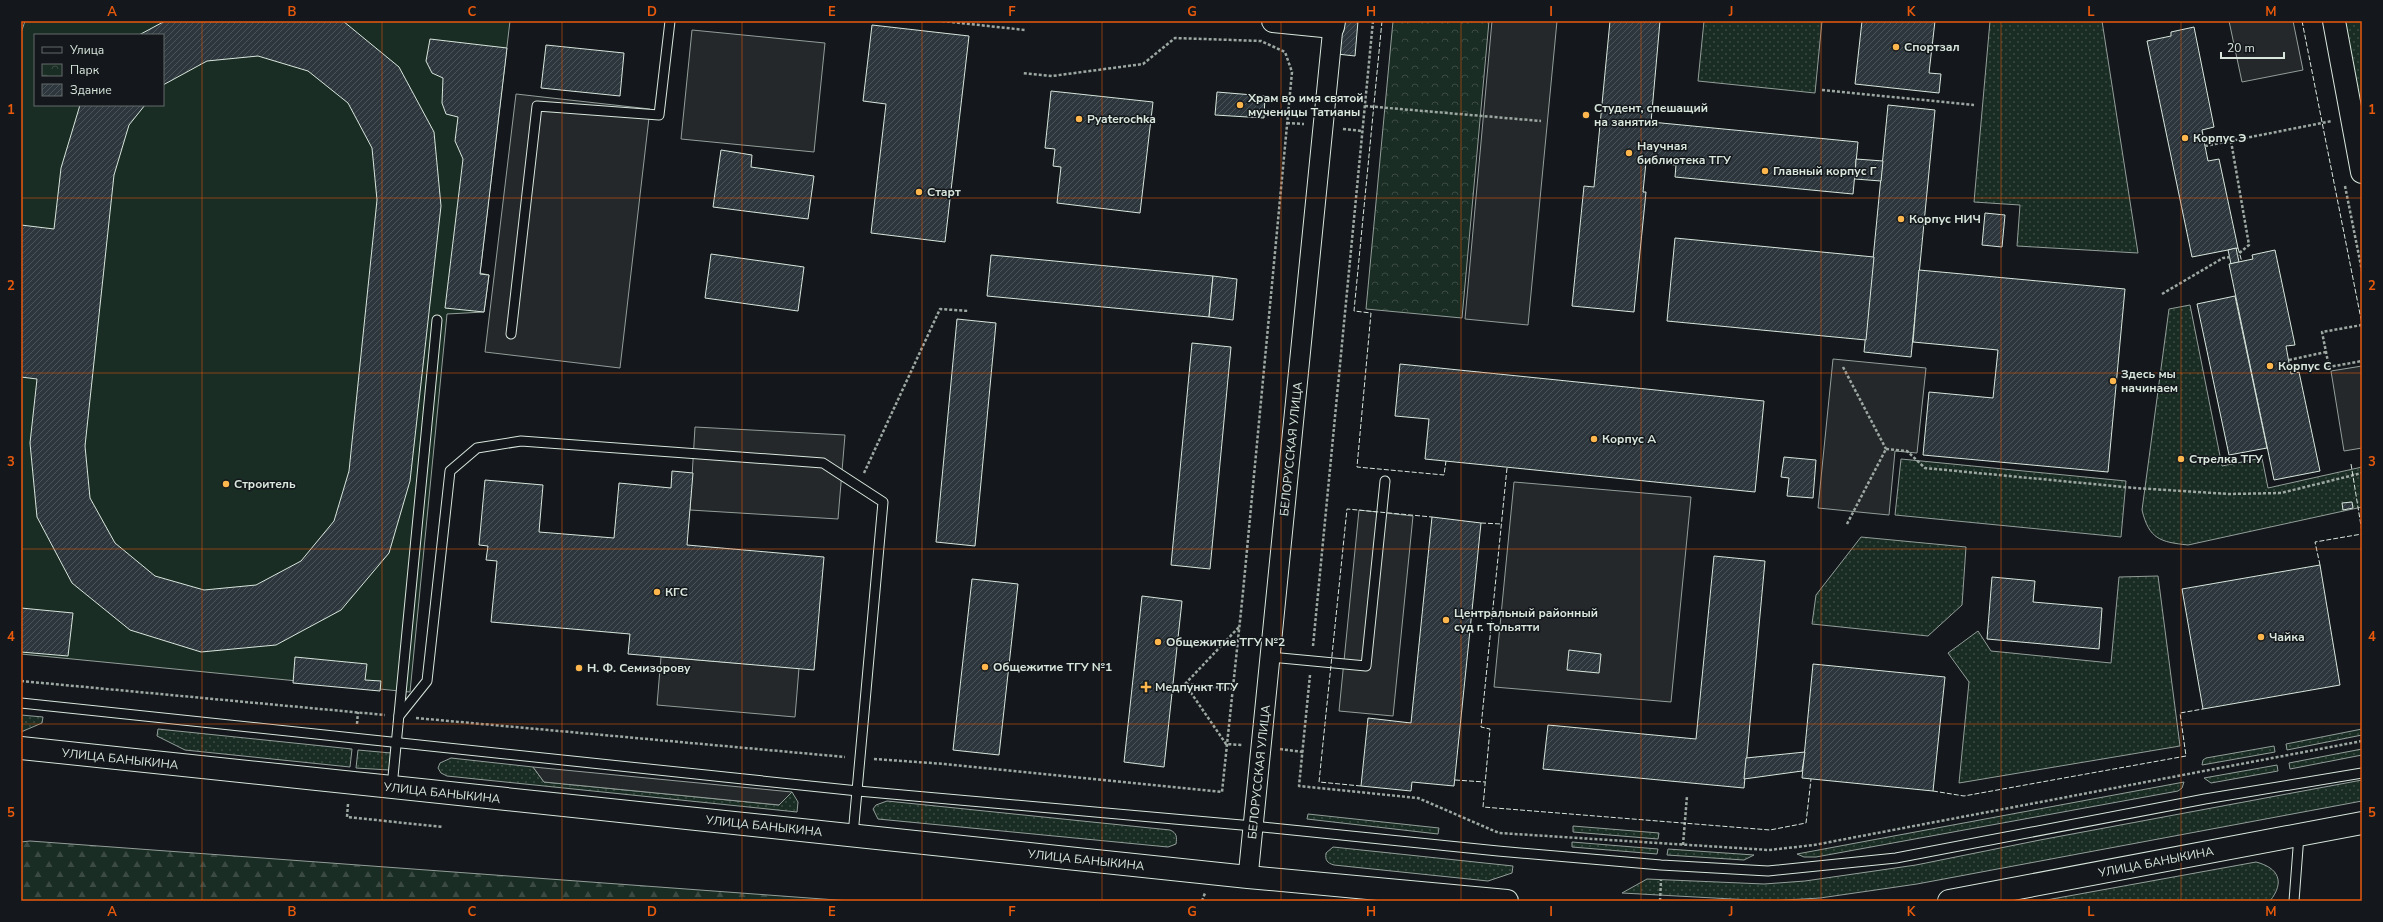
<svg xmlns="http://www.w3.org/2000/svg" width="2383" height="922" font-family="'Nunito Sans',sans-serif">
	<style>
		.grass { fill: url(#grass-dots); stroke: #939e99 }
		.forest { fill: url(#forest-firs); stroke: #939e99 }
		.park { fill: url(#park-crowns); stroke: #939e99 }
		.garden { fill: #1a2d24; stroke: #939e99; fill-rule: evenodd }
		.parking { fill: #24282b; stroke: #939e99 }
		.building { fill: url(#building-hatch); stroke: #d8e6dc }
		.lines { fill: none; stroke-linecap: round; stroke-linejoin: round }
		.lane-casing { stroke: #d8e6dc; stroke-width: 11 }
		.street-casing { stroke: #d8e6dc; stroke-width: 21 }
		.secondary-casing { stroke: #d8e6dc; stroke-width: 24 }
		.primary-casing { stroke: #d8e6dc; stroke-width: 24 }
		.path { stroke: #9da8a2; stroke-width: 2.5; stroke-dasharray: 3 2; stroke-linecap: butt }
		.lane { stroke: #14181c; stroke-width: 9 }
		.street { stroke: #14181c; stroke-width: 19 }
		.secondary { stroke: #14181c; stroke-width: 22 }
		.primary { stroke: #14181c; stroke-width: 22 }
		.fence { stroke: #d8e6dc; stroke-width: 1; stroke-dasharray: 5 2; stroke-linecap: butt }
		.grid { fill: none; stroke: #e8590c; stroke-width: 1; stroke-opacity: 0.55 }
		.poi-dot { fill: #ffb74d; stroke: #14181c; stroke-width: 1.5 }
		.labels { text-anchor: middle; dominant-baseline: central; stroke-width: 3; stroke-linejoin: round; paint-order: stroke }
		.poi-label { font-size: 12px; font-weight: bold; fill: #d8e6dc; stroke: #14181c; text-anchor: start }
		.street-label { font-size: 12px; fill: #d8e6dc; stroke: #14181c }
		.neatline { fill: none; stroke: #e8590c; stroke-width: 1.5 }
		.grid-label { font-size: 13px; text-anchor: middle; font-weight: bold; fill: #e8590c }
	</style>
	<defs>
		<pattern id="grass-dots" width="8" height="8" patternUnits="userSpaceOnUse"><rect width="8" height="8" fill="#1a2d24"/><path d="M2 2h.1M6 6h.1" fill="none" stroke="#3b4b43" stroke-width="1.8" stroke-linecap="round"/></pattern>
		<pattern id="forest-firs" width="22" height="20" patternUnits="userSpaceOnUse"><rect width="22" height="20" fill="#1a2d24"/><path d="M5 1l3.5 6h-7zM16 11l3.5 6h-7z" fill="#3b4b43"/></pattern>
		<pattern id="park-crowns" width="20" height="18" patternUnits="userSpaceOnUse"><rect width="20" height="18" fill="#1a2d24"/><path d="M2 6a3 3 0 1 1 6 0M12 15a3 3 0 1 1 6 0" fill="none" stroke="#3b4b43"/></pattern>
		<pattern id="building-hatch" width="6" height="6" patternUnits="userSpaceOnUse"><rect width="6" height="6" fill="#2c363c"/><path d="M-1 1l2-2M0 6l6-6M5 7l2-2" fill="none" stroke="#4a5358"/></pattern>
	</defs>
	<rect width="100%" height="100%" fill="#14181c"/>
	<g class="grass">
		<polygon points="1704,21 1822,21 1815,93 1698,81"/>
		<polygon points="1990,21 2102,21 2138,253 2017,246 2020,205 1974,202"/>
		<polygon points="2331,21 2362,21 2362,183"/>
		<path d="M2190 305 2222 466 2262 458 2268 488 2362 467V507L2188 545C2160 542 2149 539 2142 510L2169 309Z"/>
		<polygon points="1901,459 2126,481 2121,537 1895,515"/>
		<polygon points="1861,537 1966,547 1962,605 1928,636 1812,624 1816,595"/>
		<polygon points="2158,576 2180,746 1959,783 1969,682 1948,653 1978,631 1991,651 2111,663 2119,577"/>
		<polygon points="21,715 43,717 42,723 21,732"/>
		<polygon points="158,729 352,749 350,767 185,750 157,736"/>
		<polygon points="2362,729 2362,735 2287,750 2286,744"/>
		<polygon points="2274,746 2275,752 2202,765 2203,760 2206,758"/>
		<polygon points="2362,749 2362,755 2290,769 2289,763"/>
		<polygon points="358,750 391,753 389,770 356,768"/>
		<polygon points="451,758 533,767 544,782 779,805 792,792 798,802 797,812 447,776 441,773 438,768 440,763"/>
		<polygon points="2277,765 2278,771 2211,783 2204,778"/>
		<polygon points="2362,780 2362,801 1917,884 1820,898 1769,901 1622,893 1647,879 1764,884 1805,881 1916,865 2040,840"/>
		<polygon points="2184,782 2182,788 2178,791 1816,857 1804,857 1797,854"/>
		<path d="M887 801 1170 830C1177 833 1177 837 1176 844L1168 847 878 819 873 809 876 805Z"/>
		<polygon points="1308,814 1439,828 1438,834 1307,819"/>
		<polygon points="1573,826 1659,833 1658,839 1573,832"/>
		<polygon points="1572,842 1658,849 1657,854 1572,847"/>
		<path d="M1333 847 1513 866 1512 873 1488 881 1334 865C1327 863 1325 860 1326 853Z"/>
		<polygon points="1668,849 1754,855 1744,860 1667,855"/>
		<path d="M2256 862C2279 868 2285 882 2270 901H2041Z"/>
	</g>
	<polygon class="forest" points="30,841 850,901 21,901 21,842"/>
	<polygon class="park" points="1393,21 1489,21 1462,318 1366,309"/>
	<path class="garden" d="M25 21H510L480 273 489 275 484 312 447 314 410 692 21 654V33ZM35 35H163V105H35Z"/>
	<g class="parking">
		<polygon points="1492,21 1557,21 1528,325 1465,319"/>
		<polygon points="2229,21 2293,21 2303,70 2242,82"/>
		<polygon points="692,30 825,43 814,152 681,139"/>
		<polygon points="516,94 650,109 620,368 485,352"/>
		<polygon points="1833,359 1926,368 1917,453 1895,451 1889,515 1818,508"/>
		<polygon points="2362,366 2362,448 2344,451 2331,371"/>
		<polygon points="695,427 845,435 838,519 690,510"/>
		<polygon points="1514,482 1691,497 1671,702 1494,687"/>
		<polygon points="1359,510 1413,516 1393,716 1339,711"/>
		<polygon points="661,657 799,668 795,717 657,705"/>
		<polygon points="533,767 792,792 779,805 544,782"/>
	</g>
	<g class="building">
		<polygon points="165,21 343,21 399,67 434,132 441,206 410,481 389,553 341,610 276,645 201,652 130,630 72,583 37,517 30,443 37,379 21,377 21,225 54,229 61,168 80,105 145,105 129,125 114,175 85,446 90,498 115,543 155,576 204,590 256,585 301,561 334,521 349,471 377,200 372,148 348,103 308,71 258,56 207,61 163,85 163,35 139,35"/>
		<polygon points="1340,21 1358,21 1355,56 1337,54"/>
		<polygon points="1610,21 1660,21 1651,122 1858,142 1853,194 1675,177 1676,165 1646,162 1643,192 1646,192 1634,312 1572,306 1584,186 1594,187"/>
		<polygon points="1862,21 1935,21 1929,73 1941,74 1939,93 1855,84"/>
		<polygon points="872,25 969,36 945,242 871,233 886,104 863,101"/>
		<polygon points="2194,27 2214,127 2202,130 2205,146 2208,161 2219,159 2238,248 2192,257 2147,41 2171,36 2171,32"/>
		<polygon points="430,39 507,48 480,274 489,275 484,312 445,308 463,159 455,141 458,117 446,114 442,103 443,78 432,73 426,61"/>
		<polygon points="546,45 624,53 620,96 541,88"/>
		<polygon points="1051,91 1153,102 1140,213 1057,203 1061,167 1053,166 1055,149 1045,148"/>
		<polygon points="1217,92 1265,96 1264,118 1215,115"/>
		<polygon points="1888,105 1935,110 1911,357 1864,352"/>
		<polygon points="721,150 752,155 751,167 814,176 808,219 713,207"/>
		<polygon points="1856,159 1883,161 1881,181 1855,179"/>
		<polygon points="1985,213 2005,215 2002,247 1982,245"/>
		<polygon points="1675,238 1874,257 1866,340 1667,321"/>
		<polygon points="2236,248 2239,262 2231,264 2228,250"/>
		<polygon points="2275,250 2295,345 2286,346 2291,374 2299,372 2320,471 2274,480 2229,264 2253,259 2252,255"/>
		<polygon points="711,254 804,267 798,311 705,298"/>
		<polygon points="991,255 1213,276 1209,317 987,296"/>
		<polygon points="1919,270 2125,289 2108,472 1923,455 1929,392 1993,398 1998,350 1913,342"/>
		<polygon points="1213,276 1237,279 1233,320 1209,317"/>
		<polygon points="2235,296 2267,448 2229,455 2197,304"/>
		<polygon points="957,319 996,323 975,546 936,542"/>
		<polygon points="1192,343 1231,347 1210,569 1171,565"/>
		<polygon points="1400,364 1764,401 1755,492 1425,459 1429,419 1395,416"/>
		<polygon points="1784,457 1816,460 1813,498 1787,496 1789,478 1781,477"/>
		<polygon points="672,471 693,473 687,545 824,557 814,670 628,654 630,634 491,622 497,561 486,560 488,546 479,545 485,480 543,485 539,532 614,538 619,483 671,488"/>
		<polygon points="2352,502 2353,508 2343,510 2342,503"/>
		<polygon points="1432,517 1481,523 1454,786 1412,782 1411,791 1361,786 1368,718 1411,723"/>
		<polygon points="1714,556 1765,561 1744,788 1543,769 1548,725 1696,739"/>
		<polygon points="2320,565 2340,685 2203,709 2182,589"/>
		<polygon points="1992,577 2035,581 2033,602 2102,608 2099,649 1987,639"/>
		<polygon points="972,579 1018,584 999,755 953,750"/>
		<polygon points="1142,596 1182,601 1164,767 1124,762"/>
		<polygon points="21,608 73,613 68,656 21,652"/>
		<polygon points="1569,650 1601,654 1599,673 1567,670"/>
		<polygon points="295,657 367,664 365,680 381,681 380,691 293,683"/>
		<polygon points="1813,664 1945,677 1933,791 1802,778"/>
		<polygon points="1805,752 1802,771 1744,779 1746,758"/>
	</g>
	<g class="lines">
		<defs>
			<g id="lane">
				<polyline points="511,334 537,106 659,115 670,21"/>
				<polyline points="1270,657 1366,666 1385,481"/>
				<polyline points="21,703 858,791 1253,826 1498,851 1661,865 1768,871 1896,858 2205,799 2362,773"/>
				<polyline points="399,716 427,681 450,471 477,448 521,441 823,463 883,502 853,835"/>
				<polyline points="392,787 437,320"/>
				<polyline points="2294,901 2299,835"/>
			</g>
			<polyline id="street" points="1248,877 1333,27"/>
			<g id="secondary">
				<polyline points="1273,21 1333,27 1334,21"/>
				<polyline points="2334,21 2362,172"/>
			</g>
			<g id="primary">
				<polyline points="21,748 1248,877 1507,901"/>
				<polyline points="1949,901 2362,823"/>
			</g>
		</defs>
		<use href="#lane" class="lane-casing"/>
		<use href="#street" class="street-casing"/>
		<use href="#secondary" class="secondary-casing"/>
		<use href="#primary" class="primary-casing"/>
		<g class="path">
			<polyline points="942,21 1025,30"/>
			<polyline points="1822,90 1974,105"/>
			<polyline points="1365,106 1541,121"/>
			<polyline points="1287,123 1304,124"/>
			<polyline points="1343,129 1362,131"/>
			<polyline points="2231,141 2249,245 2237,255"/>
			<polyline points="2205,146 2332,121"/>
			<polyline points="2345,186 2362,271"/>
			<polyline points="2162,294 2223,258 2230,257"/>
			<polyline points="2362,325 2322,332 2329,367 2362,361"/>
			<polyline points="2289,360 2326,352"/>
			<polyline points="1843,367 1886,449"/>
			<polyline points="1886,449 1907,451 1925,468 2135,488 2229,494 2281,493 2362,473"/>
			<polyline points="864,473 940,309 969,311"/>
			<polyline points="1847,524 1886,449"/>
			<polyline points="1313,646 1373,21"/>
			<polyline points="1310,675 1299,786 1418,798 1499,833 1769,850 1814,845 2362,741"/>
			<polyline points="21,681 385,715"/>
			<polyline points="1185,684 1226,744 1242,745"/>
			<polyline points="1185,684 1239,627"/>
			<polyline points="1186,684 1232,689"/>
			<polyline points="416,718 845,757"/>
			<polyline points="357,724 358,712"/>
			<polyline points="1280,749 1303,752"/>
			<polyline points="874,759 945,764 1222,792 1243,592 1292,72 1285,52 1261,41 1175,38 1143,64 1052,76 1022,73"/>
			<polyline points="348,804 347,817 443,827"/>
			<polyline points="1683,845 1687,796"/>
			<polyline points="1202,901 1205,893"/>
			<polyline points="1660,901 1661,880"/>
		</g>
		<use href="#lane" class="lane"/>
		<use href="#street" class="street"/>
		<use href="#secondary" class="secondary"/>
		<use href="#primary" class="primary"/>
		<g class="fence">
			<polyline points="1382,21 1354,311 1371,313 1357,467 1444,475 1446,461"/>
			<polyline points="2302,21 2362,324"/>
			<polyline points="2238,248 2242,262"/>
			<polyline points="2351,464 2362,532"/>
			<polyline points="1507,468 1481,727 1490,729 1483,807 1770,830 1806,823 1811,779"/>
			<polyline points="1481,523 1501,524"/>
			<polyline points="2320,565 2315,542 2362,534"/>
			<polyline points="1455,780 1485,782"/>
			<polyline points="1361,786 1319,782 1347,509 1432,517"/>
			<polyline points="1933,791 1964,796 2186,756 2180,713 2203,709"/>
		</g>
	</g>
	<path class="grid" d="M202 21V901M382 21V901M562 21V901M742 21V901M922 21V901M1102 21V901M1281 21V901M1461 21V901M1641 21V901M1821 21V901M2001 21V901M2181 21V901M21 198H2362M21 373H2362M21 549H2362M21 724H2362"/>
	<g class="poi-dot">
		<circle cx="1896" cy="47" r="4"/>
		<circle cx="1240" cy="105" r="4"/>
		<circle cx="1586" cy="115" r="4"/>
		<circle cx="1079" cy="119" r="4"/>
		<circle cx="2185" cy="138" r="4"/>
		<circle cx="1629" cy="153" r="4"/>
		<circle cx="1765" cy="171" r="4"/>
		<circle cx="919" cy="192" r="4"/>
		<circle cx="1901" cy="219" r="4"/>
		<circle cx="2270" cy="366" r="4"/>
		<circle cx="2113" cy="381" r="4"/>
		<circle cx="1594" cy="439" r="4"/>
		<circle cx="2181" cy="459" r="4"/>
		<circle cx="226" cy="484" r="4"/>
		<circle cx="657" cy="592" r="4"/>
		<circle cx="1446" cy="620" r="4"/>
		<circle cx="2261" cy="637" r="4"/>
		<circle cx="1158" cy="642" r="4"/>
		<circle cx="985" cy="667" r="4"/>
		<circle cx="579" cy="668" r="4"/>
		<path d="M1144 681h4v4h4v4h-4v4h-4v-4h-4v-4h4z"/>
	</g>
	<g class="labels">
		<g class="poi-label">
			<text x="1904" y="47">Спортзал</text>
			<text x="1248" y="98">Храм во имя святой<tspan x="1248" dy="14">мученицы Татианы</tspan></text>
			<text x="1594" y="108">Студент, спешащий<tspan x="1594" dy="14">на занятия</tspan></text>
			<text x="1087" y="119">Pyaterochka</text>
			<text x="2193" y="138">Корпус Э</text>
			<text x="1637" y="146">Научная<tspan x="1637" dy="14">библиотека ТГУ</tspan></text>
			<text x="1773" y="171">Главный корпус Г</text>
			<text x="927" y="192">Старт</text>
			<text x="1909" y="219">Корпус НИЧ</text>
			<text x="2278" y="366">Корпус С</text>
			<text x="2121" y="374">Здесь мы<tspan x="2121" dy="14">начинаем</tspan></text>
			<text x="1602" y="439">Корпус А</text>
			<text x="2189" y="459">Стрелка ТГУ</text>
			<text x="234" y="484">Строитель</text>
			<text x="665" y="592">КГС</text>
			<text x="1454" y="613">Центральный районный<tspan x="1454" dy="14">суд г. Тольятти</tspan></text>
			<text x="2269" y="637">Чайка</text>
			<text x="1166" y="642">Общежитие ТГУ №2</text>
			<text x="993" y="667">Общежитие ТГУ №1</text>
			<text x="587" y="668">Н. Ф. Семизорову</text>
			<text x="1155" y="687">Медпункт ТГУ</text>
		</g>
		<g class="street-label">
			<text transform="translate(1291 449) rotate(-84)">БЕЛОРУССКАЯ УЛИЦА</text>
			<text transform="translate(120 759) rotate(6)">УЛИЦА БАНЫКИНА</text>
			<text transform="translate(1259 772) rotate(-84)">БЕЛОРУССКАЯ УЛИЦА</text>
			<text transform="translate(442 793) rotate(6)">УЛИЦА БАНЫКИНА</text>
			<text transform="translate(764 826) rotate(6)">УЛИЦА БАНЫКИНА</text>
			<text transform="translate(1086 860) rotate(6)">УЛИЦА БАНЫКИНА</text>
			<text transform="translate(2156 862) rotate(-11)">УЛИЦА БАНЫКИНА</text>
		</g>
	</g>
	<rect width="2383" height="922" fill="none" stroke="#14181c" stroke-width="44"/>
	<rect x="34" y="34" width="130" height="72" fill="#14181c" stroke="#626a69"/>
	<rect x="42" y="47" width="20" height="6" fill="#14181c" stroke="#626a69"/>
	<text x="70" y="54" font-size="12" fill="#d8e6dc">Улица</text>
	<rect x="42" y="64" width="20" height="12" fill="url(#park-crowns)" stroke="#626a69"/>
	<text x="70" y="74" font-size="12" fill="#d8e6dc">Парк</text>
	<rect x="42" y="84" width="20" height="12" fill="url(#building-hatch)" stroke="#626a69"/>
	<text x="70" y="94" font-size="12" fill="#d8e6dc">Здание</text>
	<path d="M2221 52v6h63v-6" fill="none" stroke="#d8e6dc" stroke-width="2"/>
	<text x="2227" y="52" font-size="12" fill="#d8e6dc" stroke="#14181c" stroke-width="3" paint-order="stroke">20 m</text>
	<rect x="22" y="22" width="2339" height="878" class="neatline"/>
	<g class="grid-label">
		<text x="112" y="16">A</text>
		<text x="292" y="16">B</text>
		<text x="472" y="16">C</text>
		<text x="652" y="16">D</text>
		<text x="832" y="16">E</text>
		<text x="1012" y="16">F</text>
		<text x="1192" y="16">G</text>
		<text x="1371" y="16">H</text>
		<text x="1551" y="16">I</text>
		<text x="1731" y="16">J</text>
		<text x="1911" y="16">K</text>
		<text x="2091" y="16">L</text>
		<text x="2271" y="16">M</text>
		<text x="11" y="114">1</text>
		<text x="2372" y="114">1</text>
		<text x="11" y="290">2</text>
		<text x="2372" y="290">2</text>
		<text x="11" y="466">3</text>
		<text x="2372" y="466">3</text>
		<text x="11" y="641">4</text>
		<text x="2372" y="641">4</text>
		<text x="11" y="817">5</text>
		<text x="2372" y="817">5</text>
		<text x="112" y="916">A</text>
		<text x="292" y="916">B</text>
		<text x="472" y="916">C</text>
		<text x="652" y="916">D</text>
		<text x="832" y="916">E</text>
		<text x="1012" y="916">F</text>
		<text x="1192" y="916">G</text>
		<text x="1371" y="916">H</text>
		<text x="1551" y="916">I</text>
		<text x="1731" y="916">J</text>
		<text x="1911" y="916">K</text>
		<text x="2091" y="916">L</text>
		<text x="2271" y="916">M</text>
	</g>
</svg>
